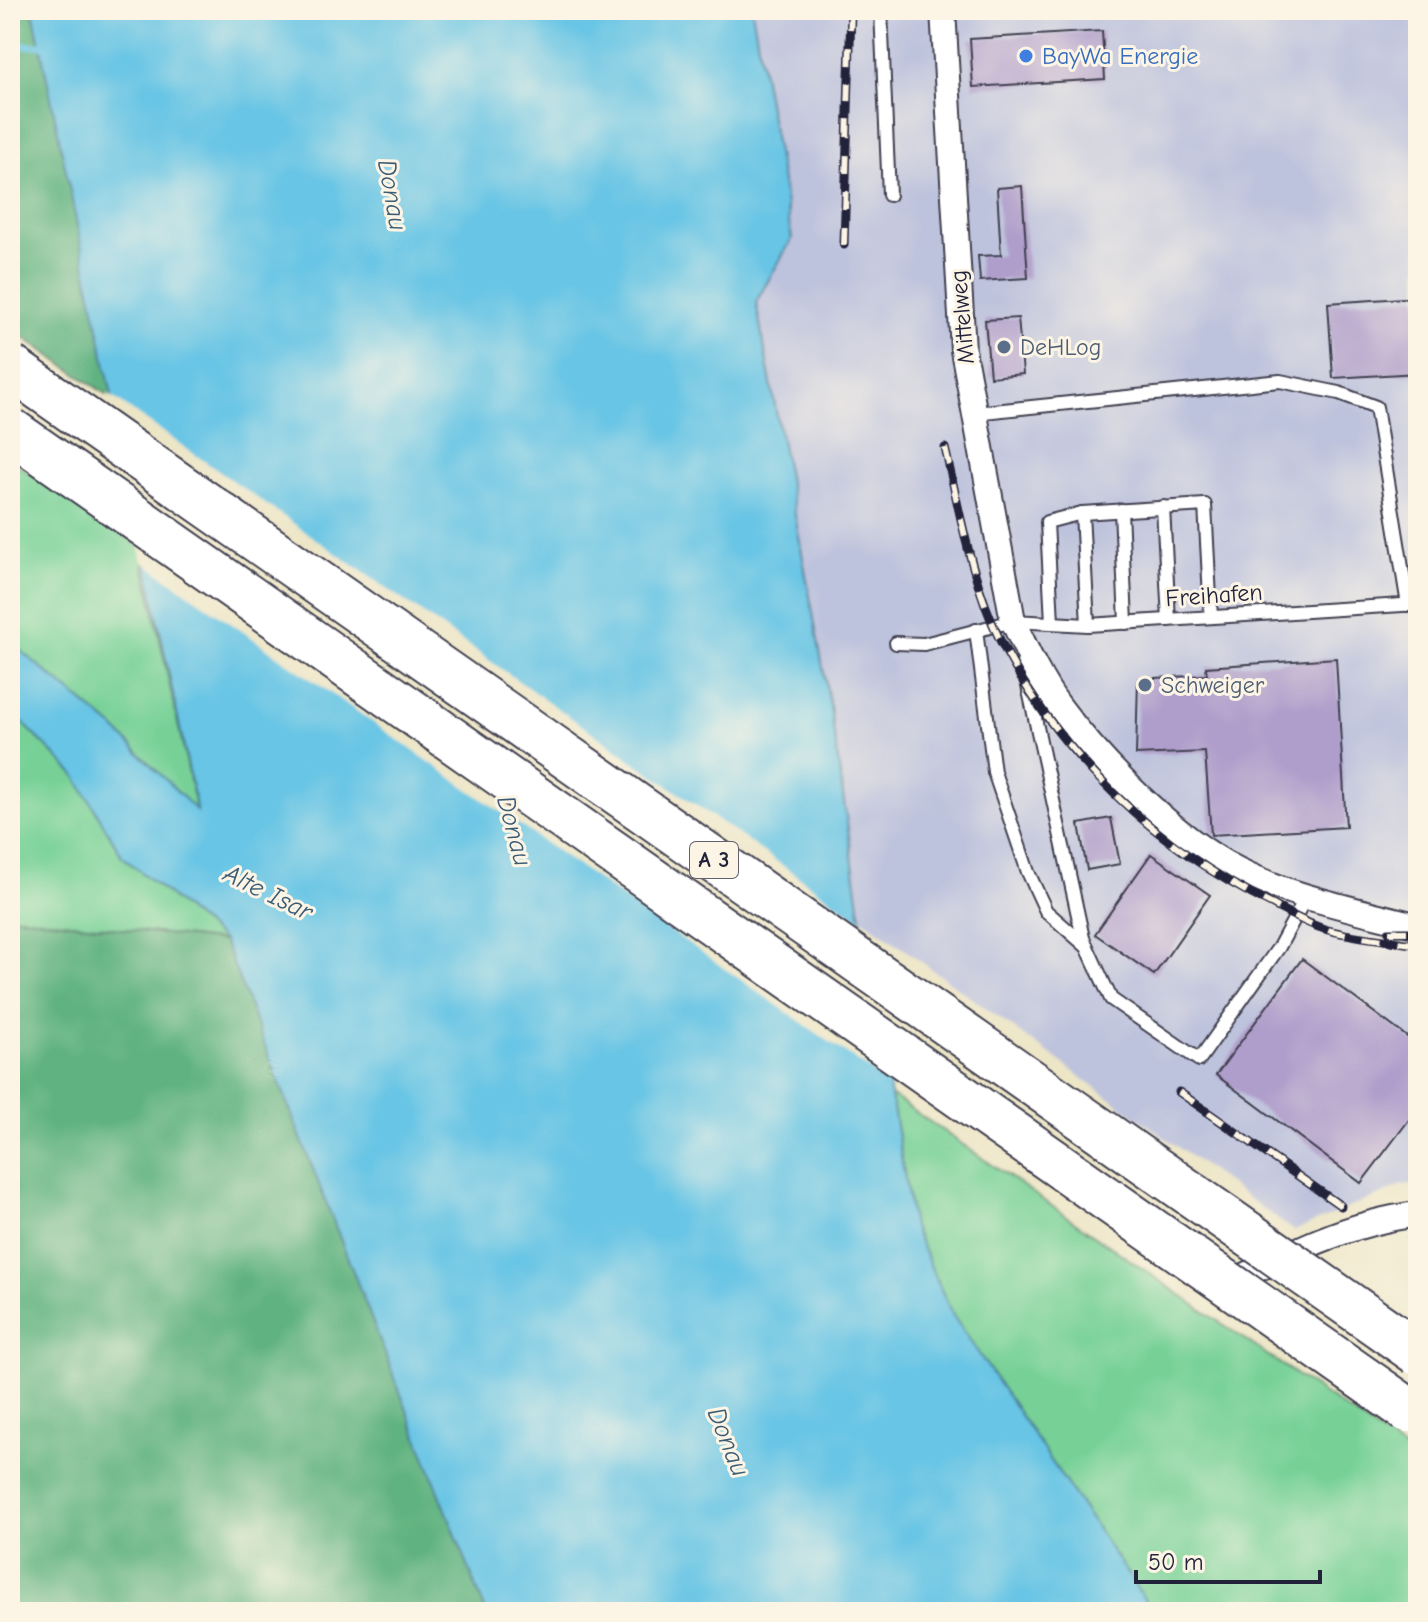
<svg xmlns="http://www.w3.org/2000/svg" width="1428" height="1622" font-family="'Comic Neue',sans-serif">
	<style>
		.industrial { fill: #bec3dd }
		.green { fill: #77d197; stroke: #4c7a69; stroke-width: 2 }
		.forest { fill: #61b380; stroke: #426a5e; stroke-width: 2 }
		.water { fill: #67c5e5; stroke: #447490; stroke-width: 2 }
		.pier { fill: #ece5c6 }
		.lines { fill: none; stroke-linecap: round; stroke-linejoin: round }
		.stream { stroke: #67c5e5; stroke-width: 7 }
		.building { fill: #af9dcb }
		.service-casing { stroke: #403f50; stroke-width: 16 }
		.minor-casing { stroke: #403f50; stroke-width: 28 }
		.service { stroke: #fff; stroke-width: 12 }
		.minor { stroke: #fff; stroke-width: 24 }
		.rail-casing { stroke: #22223b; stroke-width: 9 }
		.rail { stroke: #fcf5e5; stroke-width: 6; stroke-dasharray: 18; stroke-linecap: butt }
		.motorway-bridge-casing { stroke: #403f50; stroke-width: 48; stroke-linecap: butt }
		.motorway-bridge { stroke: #fff; stroke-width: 44 }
		.shop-dot { fill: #3f7fe0; stroke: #fcf5e5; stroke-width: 3 }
		.service-dot { fill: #5c6f8a; stroke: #fcf5e5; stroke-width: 3 }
		.labels { text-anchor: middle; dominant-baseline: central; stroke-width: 6; stroke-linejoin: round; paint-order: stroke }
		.shield { fill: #fcf5e5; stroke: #63616e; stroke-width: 2 }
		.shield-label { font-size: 22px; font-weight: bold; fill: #22223b }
		.shop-label { font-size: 24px; fill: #366cbe; stroke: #fcf5e5; text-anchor: start }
		.street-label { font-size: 24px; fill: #22223b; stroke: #fcf5e5 }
		.service-label { font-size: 24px; fill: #4e5e75; stroke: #fcf5e5; text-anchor: start }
		.water-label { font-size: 26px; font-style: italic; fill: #3a5b76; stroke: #fcf5e5 }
	</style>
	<rect width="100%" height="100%" fill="#fcf5e5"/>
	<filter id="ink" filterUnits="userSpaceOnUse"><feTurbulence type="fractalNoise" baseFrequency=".0125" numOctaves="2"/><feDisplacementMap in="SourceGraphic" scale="16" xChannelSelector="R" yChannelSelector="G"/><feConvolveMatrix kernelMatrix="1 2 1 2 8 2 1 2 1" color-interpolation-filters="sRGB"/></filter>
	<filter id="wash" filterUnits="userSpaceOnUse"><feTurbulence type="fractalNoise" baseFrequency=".006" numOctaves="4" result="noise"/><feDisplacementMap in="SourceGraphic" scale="32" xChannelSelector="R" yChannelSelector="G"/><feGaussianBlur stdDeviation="1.8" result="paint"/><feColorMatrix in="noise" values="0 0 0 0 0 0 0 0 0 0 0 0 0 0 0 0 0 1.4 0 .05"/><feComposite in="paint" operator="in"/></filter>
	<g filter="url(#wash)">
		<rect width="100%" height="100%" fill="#ece5c6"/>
		<polygon class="industrial" points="752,10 1418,10 1418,1183 1403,1185 1294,1231 861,918 830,706 756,302 792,239"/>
		<g class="green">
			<polygon points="10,460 140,546 197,813 114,728 10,642"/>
			<polygon points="10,710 75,775 122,856 224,941 10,916"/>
			<polygon points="891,1095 1418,1459 1418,1612 1153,1612 952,1314 913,1227"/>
		</g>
		<g class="forest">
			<polygon points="10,10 33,10 113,399 10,328"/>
			<polygon points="10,916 224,941 486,1612 10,1612"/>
		</g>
		<polygon class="water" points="33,10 752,10 792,239 756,302 830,706 861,918 913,1227 952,1314 1153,1612 486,1612 224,941 122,856 75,775 10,710 10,642 114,728 197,811"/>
		<polygon class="pier" points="107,393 866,924 894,1087 142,561"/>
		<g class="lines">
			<polyline class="stream" points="10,46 48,45"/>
		</g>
		<g id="blocks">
			<g class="building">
				<polygon points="1102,31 1105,79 973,87 970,39"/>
				<polygon points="1022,186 1028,278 980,281 978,256 1001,255 997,188"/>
				<polygon points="1418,297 1418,373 1333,378 1328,303"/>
				<polygon points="1018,318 1023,374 990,377 985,320"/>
				<polygon points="1336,658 1346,827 1211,835 1205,752 1136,755 1138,679 1207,675 1206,667"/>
				<polygon points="1111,818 1120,864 1087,870 1079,824"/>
				<polygon points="1151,854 1210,895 1154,975 1095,934"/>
				<polygon points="1302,959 1418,1045 1418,1108 1361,1183 1216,1075"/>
			</g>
		</g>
	</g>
	<g filter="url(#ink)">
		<use href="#blocks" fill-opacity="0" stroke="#403f50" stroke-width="2"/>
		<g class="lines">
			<defs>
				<g id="service">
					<polyline points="881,10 889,195"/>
					<polyline points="974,413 1280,381 1339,393 1376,407 1408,605"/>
					<polyline points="1163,507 1169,620"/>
					<polyline points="1121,510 1126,623"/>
					<polyline points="1082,513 1088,625"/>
					<polyline points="1052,623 1047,522 1082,513 1205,505 1211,617"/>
					<polyline points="976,630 994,772 1028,872 1046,911 1086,946"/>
					<polyline points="896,643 924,644 1013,621 1088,625 1418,604"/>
					<polyline points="1023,663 1083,938 1111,999 1199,1060 1279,947 1307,895"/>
				</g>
				<g id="minor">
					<path d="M943 10 963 350 1013 621C1026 649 1040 681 1059 706 1102 764 1174 837 1238 870 1294 898 1358 910 1418 926"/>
					<path d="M1223 1287C1287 1254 1346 1223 1418 1214"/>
				</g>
			</defs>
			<use href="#service" class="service-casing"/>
			<use href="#minor" class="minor-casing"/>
			<use href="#service" class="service"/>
			<use href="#minor" class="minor"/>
			<defs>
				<g id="rail">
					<polyline points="844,245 851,10"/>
					<path d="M945 448C960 512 971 580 1000 640 1057 754 1159 850 1273 905 1290 914 1309 925 1328 930 1357 938 1389 940 1418 945"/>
					<polyline points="1389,932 1418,932"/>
					<polyline points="1179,1092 1341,1206"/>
				</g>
			</defs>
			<use href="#rail" class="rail-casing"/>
			<use href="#rail" class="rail"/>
			<defs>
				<g id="motorway-bridge">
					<polyline points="10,367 1418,1353"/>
					<polyline points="10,430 1408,1410"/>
				</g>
			</defs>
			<use href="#motorway-bridge" class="motorway-bridge-casing"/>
			<use href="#motorway-bridge" class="motorway-bridge"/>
		</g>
	</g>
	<circle class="shop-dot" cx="1026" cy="56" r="8"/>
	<g class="service-dot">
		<circle cx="1004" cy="347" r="8"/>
		<circle cx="1145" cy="685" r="8"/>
	</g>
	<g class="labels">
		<rect class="shield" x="690" y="842" width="48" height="36" rx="6"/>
		<g class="shield-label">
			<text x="714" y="860">A 3</text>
		</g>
		<g class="shop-label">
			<text x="1042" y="56">BayWa Energie</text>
		</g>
		<g class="street-label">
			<text transform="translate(962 317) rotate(-95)">Mittelweg</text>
			<text transform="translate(1214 595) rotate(-4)">Freihafen</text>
		</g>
		<g class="service-label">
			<text x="1020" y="347">DeHLog</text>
			<text x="1161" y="685">Schweiger</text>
		</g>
		<g class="water-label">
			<text transform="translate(392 195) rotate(80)">Donau</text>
			<text transform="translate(514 831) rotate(75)">Donau</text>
			<text transform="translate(268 893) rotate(26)">Alte Isar</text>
			<text transform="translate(728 1442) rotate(68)">Donau</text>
		</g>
	</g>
	<rect width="1428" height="1622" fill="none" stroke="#fcf5e5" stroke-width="40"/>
	<path d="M1136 1570v12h184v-12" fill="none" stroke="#22223b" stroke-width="4"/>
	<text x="1148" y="1570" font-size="24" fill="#22223b" stroke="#fcf5e5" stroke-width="6" paint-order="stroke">50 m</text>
</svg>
